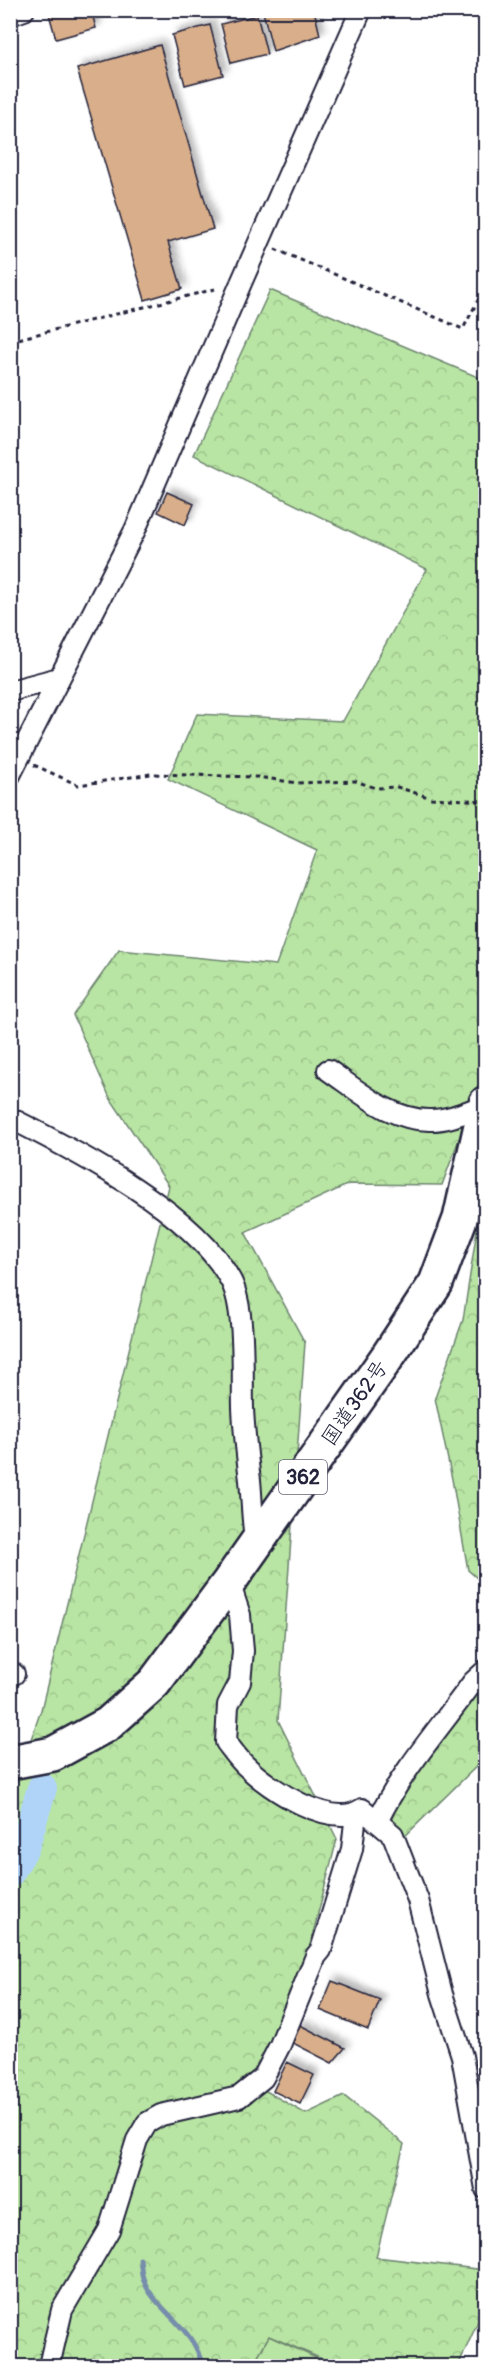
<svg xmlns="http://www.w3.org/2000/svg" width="496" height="2377" font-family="Pangolin,'Klee One',sans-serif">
	<defs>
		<pattern id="grass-tufts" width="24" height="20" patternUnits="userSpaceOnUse" patternTransform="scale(1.5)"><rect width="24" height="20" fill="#b8e5a3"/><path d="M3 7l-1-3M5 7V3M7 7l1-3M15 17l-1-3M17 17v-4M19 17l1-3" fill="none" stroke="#9ec48d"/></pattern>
		<pattern id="forest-crowns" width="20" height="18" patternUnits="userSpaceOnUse" patternTransform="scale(1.5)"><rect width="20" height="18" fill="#b8e5a3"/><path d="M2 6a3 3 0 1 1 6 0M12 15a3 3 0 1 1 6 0" fill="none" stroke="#9ec48d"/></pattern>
		<filter id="shadow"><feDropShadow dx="5" dy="-5" stdDeviation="3" flood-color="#0004"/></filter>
	</defs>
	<rect width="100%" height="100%" fill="#fff"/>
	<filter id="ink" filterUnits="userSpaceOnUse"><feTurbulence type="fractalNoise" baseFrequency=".0167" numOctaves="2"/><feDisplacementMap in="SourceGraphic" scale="12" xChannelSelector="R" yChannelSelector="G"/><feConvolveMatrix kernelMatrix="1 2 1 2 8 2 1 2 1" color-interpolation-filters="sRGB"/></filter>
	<g filter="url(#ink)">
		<path fill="url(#grass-tufts)" stroke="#6d846f" stroke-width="1.5" d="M 269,2336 L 333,2366 L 252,2366 Z"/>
		<path fill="url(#forest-crowns)" stroke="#6d846f" stroke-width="1.5" d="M 270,290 L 485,380 L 486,1066 L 442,1185 L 349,1184 L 245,1232 L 305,1343 L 278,1720 L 337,1839 L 300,1984 L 252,2083 L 306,2114 L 344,2096 L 404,2144 L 376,2257 L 485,2270 L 485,2306 L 458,2366 L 338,2366 L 269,2336 L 252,2366 L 11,2366 L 11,1798 L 41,1710 L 169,1186 L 110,1098 L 73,1015 L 119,950 L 276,965 L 317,850 L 168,779 L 197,714 L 343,721 L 427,569 L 194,455 Z
			M 485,1178 L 485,1585 L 468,1570 L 452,1479 L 435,1398 L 463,1320 Z
			M 485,1679 L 485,1758 L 401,1840 L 389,1821 L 406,1771 Z"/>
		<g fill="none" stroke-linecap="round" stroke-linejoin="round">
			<path stroke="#778dac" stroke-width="5" d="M 140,2259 C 141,2265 141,2272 143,2278 C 152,2309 196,2327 202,2366"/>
			<path stroke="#afd4f8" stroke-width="30" d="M 10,1872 L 24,1848 L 42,1788"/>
		</g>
		<path fill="#d9ae8a" stroke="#22223b" stroke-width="1.5" filter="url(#shadow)" d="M 62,10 L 91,10 L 96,28 L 56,39 L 49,14 Z
			M 269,10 L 314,10 L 320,35 L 273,51 L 263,12 Z
			M 257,15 L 267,54 L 231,63 L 221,24 Z
			M 210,25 L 223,75 L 185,85 L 172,35 Z
			M 160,45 L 213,229 L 168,242 L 182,289 L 145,300 L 77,69 Z
			M 167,492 L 194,504 L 185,525 L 158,512 Z
			M 332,1981 L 380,2000 L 368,2030 L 320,2010 Z
			M 300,2025 L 345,2048 L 332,2063 L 291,2042 Z
			M 287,2062 L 314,2075 L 300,2104 L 273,2091 Z"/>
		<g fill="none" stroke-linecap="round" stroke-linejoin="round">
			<defs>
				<path id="street" d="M 10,15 L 24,10
					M 10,691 L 59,678
					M 10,775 L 135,530 L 241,283 L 361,10
					M 328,1070 C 360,1092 392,1121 431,1120 C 450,1120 468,1111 485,1105
					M 10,1118 C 78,1152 196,1213 231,1281 C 246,1310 242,1374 243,1408 C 244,1432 247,1456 250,1480 C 252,1501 252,1523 256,1544
					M 229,1582 L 240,1615 L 243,1651 L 240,1682 L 228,1705 L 226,1742 C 233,1751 239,1760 247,1767 C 269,1789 332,1830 362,1809 L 393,1835 L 418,1900 L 442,1994 L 462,2056 L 486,2189
					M 10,1672 L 14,1674
					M 377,1822 C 401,1771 440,1728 473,1682 L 486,1670
					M 49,2366 L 62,2310 L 109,2230 L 137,2140 L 147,2123 L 161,2115 L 239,2097 L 263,2078 L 280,2045 L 316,1956 L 321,1950 L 352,1849 L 356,1813"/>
				<path id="highway" d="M 10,1762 L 53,1754 L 108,1724 L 154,1683 L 229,1582 L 388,1356 L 436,1283 L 460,1219 L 486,1103"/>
			</defs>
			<use href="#street" stroke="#22223b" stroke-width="24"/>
			<use href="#highway" stroke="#22223b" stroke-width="38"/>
			<path stroke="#22223b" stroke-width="3" stroke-dasharray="4.5 4.5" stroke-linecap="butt" d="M 461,10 L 486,23
				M 275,249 L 463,329 L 486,285
				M 10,341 L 219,288
				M 34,765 L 78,785 L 151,774 L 258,777 L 297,783 L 355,781 L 376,788 L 397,787 L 431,798 L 486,801"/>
			<use href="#street" stroke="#fff" stroke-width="20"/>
			<use href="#highway" stroke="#fff" stroke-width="33"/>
		</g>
	</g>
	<g text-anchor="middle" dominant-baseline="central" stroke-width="4.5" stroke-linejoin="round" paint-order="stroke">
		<rect fill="#fff" stroke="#646476" stroke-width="1.5" x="279" y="1460" width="48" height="34" rx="4.5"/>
		<g font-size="20" font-weight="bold" fill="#22223b">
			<text x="303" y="1477">362</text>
		</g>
		<g font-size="21" fill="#22223b" stroke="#fff">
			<text transform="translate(355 1403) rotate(-55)">国道362号</text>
		</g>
	</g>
	<rect width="496" height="2377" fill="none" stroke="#fff" stroke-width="36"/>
	<rect x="18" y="18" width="460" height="2341" fill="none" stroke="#22223b" stroke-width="2" filter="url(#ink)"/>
</svg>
